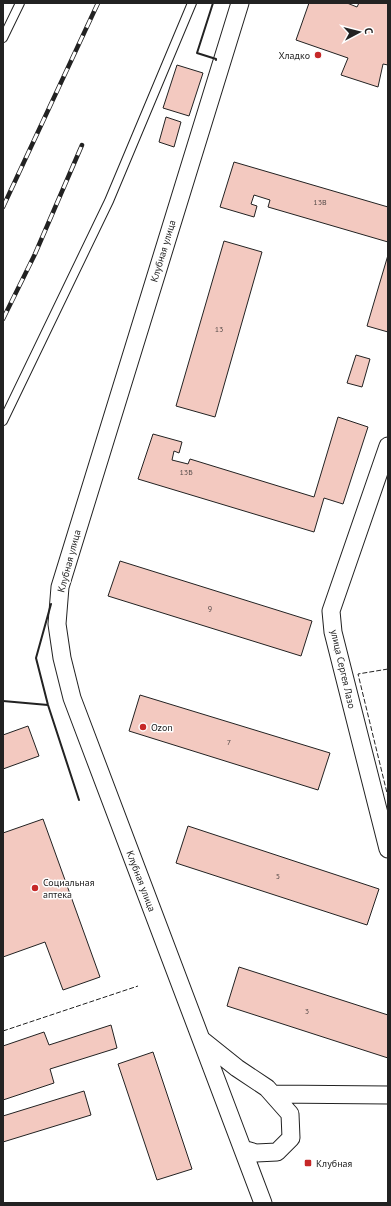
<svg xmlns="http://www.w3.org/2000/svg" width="391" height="1206" font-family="'PT Sans',sans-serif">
	<rect width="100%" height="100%" fill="#fff"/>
	<path fill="#f3c9c0" stroke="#222" d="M 309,3 L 347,3 L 357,7 L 359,3 L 388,3 L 388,65 L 383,64 L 378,87 L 341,75 L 348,58 L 296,40 Z
		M 177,65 L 203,73 L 189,116 L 163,108 Z
		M 166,117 L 181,122 L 174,147 L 159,142 Z
		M 234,162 L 388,207 L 388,242 L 268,207 L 270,200 L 254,195 L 251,204 L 257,206 L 254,217 L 220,207 Z
		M 224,241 L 262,252 L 215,417 L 176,406 Z
		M 388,255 L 388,332 L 367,326 Z
		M 356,355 L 370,359 L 362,387 L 347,383 Z
		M 338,417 L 368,427 L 343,504 L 324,498 L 314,532 L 138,479 L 153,434 L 182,442 L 179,453 L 174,451 L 172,460 L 188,464 L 190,459 L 314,497 Z
		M 120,561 L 312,621 L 301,656 L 108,596 Z
		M 140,695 L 330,753 L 318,790 L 129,731 Z
		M 28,726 L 39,756 L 3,769 L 3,735 Z
		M 43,819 L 100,977 L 63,990 L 45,942 L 3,957 L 3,833 Z
		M 188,826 L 379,889 L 367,925 L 176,863 Z
		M 239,967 L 388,1015 L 388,1058 L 227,1006 Z
		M 111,1025 L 117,1048 L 50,1069 L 54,1083 L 3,1100 L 3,1046 L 44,1032 L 49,1045 Z
		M 153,1052 L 192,1169 L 157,1180 L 118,1064 Z
		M 84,1091 L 91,1115 L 3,1142 L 3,1116 Z"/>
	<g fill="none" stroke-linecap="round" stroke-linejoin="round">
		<defs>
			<path id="lane" d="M 3,38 L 20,3
				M 3,421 L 109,201 L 192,3"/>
			<path id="street" d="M 240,3 L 60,587 L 57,624 L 62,658 L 72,698 L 263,1203
				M 388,446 L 331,611 L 333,632 L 388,849
				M 202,1040 L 237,1068 L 267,1088 L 290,1114 L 291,1138 L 277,1152 L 256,1153 L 243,1149
				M 273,1094 L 388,1095"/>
		</defs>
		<use href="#lane" stroke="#222" stroke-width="10"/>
		<use href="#street" stroke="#222" stroke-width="19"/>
		<use href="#lane" stroke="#fff" stroke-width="8"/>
		<use href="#street" stroke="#fff" stroke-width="17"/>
		<defs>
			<path id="rail" d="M 3,207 L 98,3
				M 3,319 L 35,254 L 82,145"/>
		</defs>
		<use href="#rail" stroke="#222" stroke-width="4.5"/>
		<use href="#rail" stroke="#fff" stroke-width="3" stroke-dasharray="9" stroke-linecap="butt"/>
		<path stroke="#222" stroke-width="1" stroke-dasharray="5 2" stroke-linecap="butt" d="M 388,669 L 358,674 L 388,797
			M 3,1031 L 138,986"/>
		<path stroke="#222" stroke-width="2" d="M 213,3 L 197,53 L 216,59 L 216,60
			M 51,604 L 36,658 L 48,705 L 79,800
			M 3,701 L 48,705"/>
	</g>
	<g fill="#c62828" stroke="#fff" stroke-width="1.5">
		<circle cx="318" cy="55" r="4"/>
		<circle cx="143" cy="727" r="4"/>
		<circle cx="35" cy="888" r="4"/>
		<rect x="304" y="1159" width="8" height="8" rx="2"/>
	</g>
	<g text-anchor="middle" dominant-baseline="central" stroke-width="3" stroke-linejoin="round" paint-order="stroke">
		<g font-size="8" fill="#564c4a">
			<text x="320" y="202">13В</text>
			<text x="219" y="329">13</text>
			<text x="186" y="472">13Б</text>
			<text x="210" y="608">9</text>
			<text x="229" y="742">7</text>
			<text x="278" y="876">5</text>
			<text x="307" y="1011">3</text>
		</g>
		<g font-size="10" fill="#222" stroke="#fff" text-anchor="start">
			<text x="310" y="55" text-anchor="end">Хладко</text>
			<text x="151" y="727">Ozon</text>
			<text x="43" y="882">Социальная<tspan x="43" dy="12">аптека</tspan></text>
			<text x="316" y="1163">Клубная</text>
		</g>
		<g font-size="10" fill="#222" stroke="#fff">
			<text transform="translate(163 251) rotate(-73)">Клубная улица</text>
			<text transform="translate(69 561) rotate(-75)">Клубная улица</text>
			<text transform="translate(343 669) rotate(77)">улица Сергея Лазо</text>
			<text transform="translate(141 881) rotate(69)">Клубная улица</text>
		</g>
	</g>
	<rect width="391" height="1206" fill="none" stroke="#222222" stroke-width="8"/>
	<g transform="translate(359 32) rotate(83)" stroke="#ffffff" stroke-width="3" paint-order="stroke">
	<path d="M0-3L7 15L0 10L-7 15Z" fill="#222222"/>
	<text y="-6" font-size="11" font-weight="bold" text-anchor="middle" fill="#222222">С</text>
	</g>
</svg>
